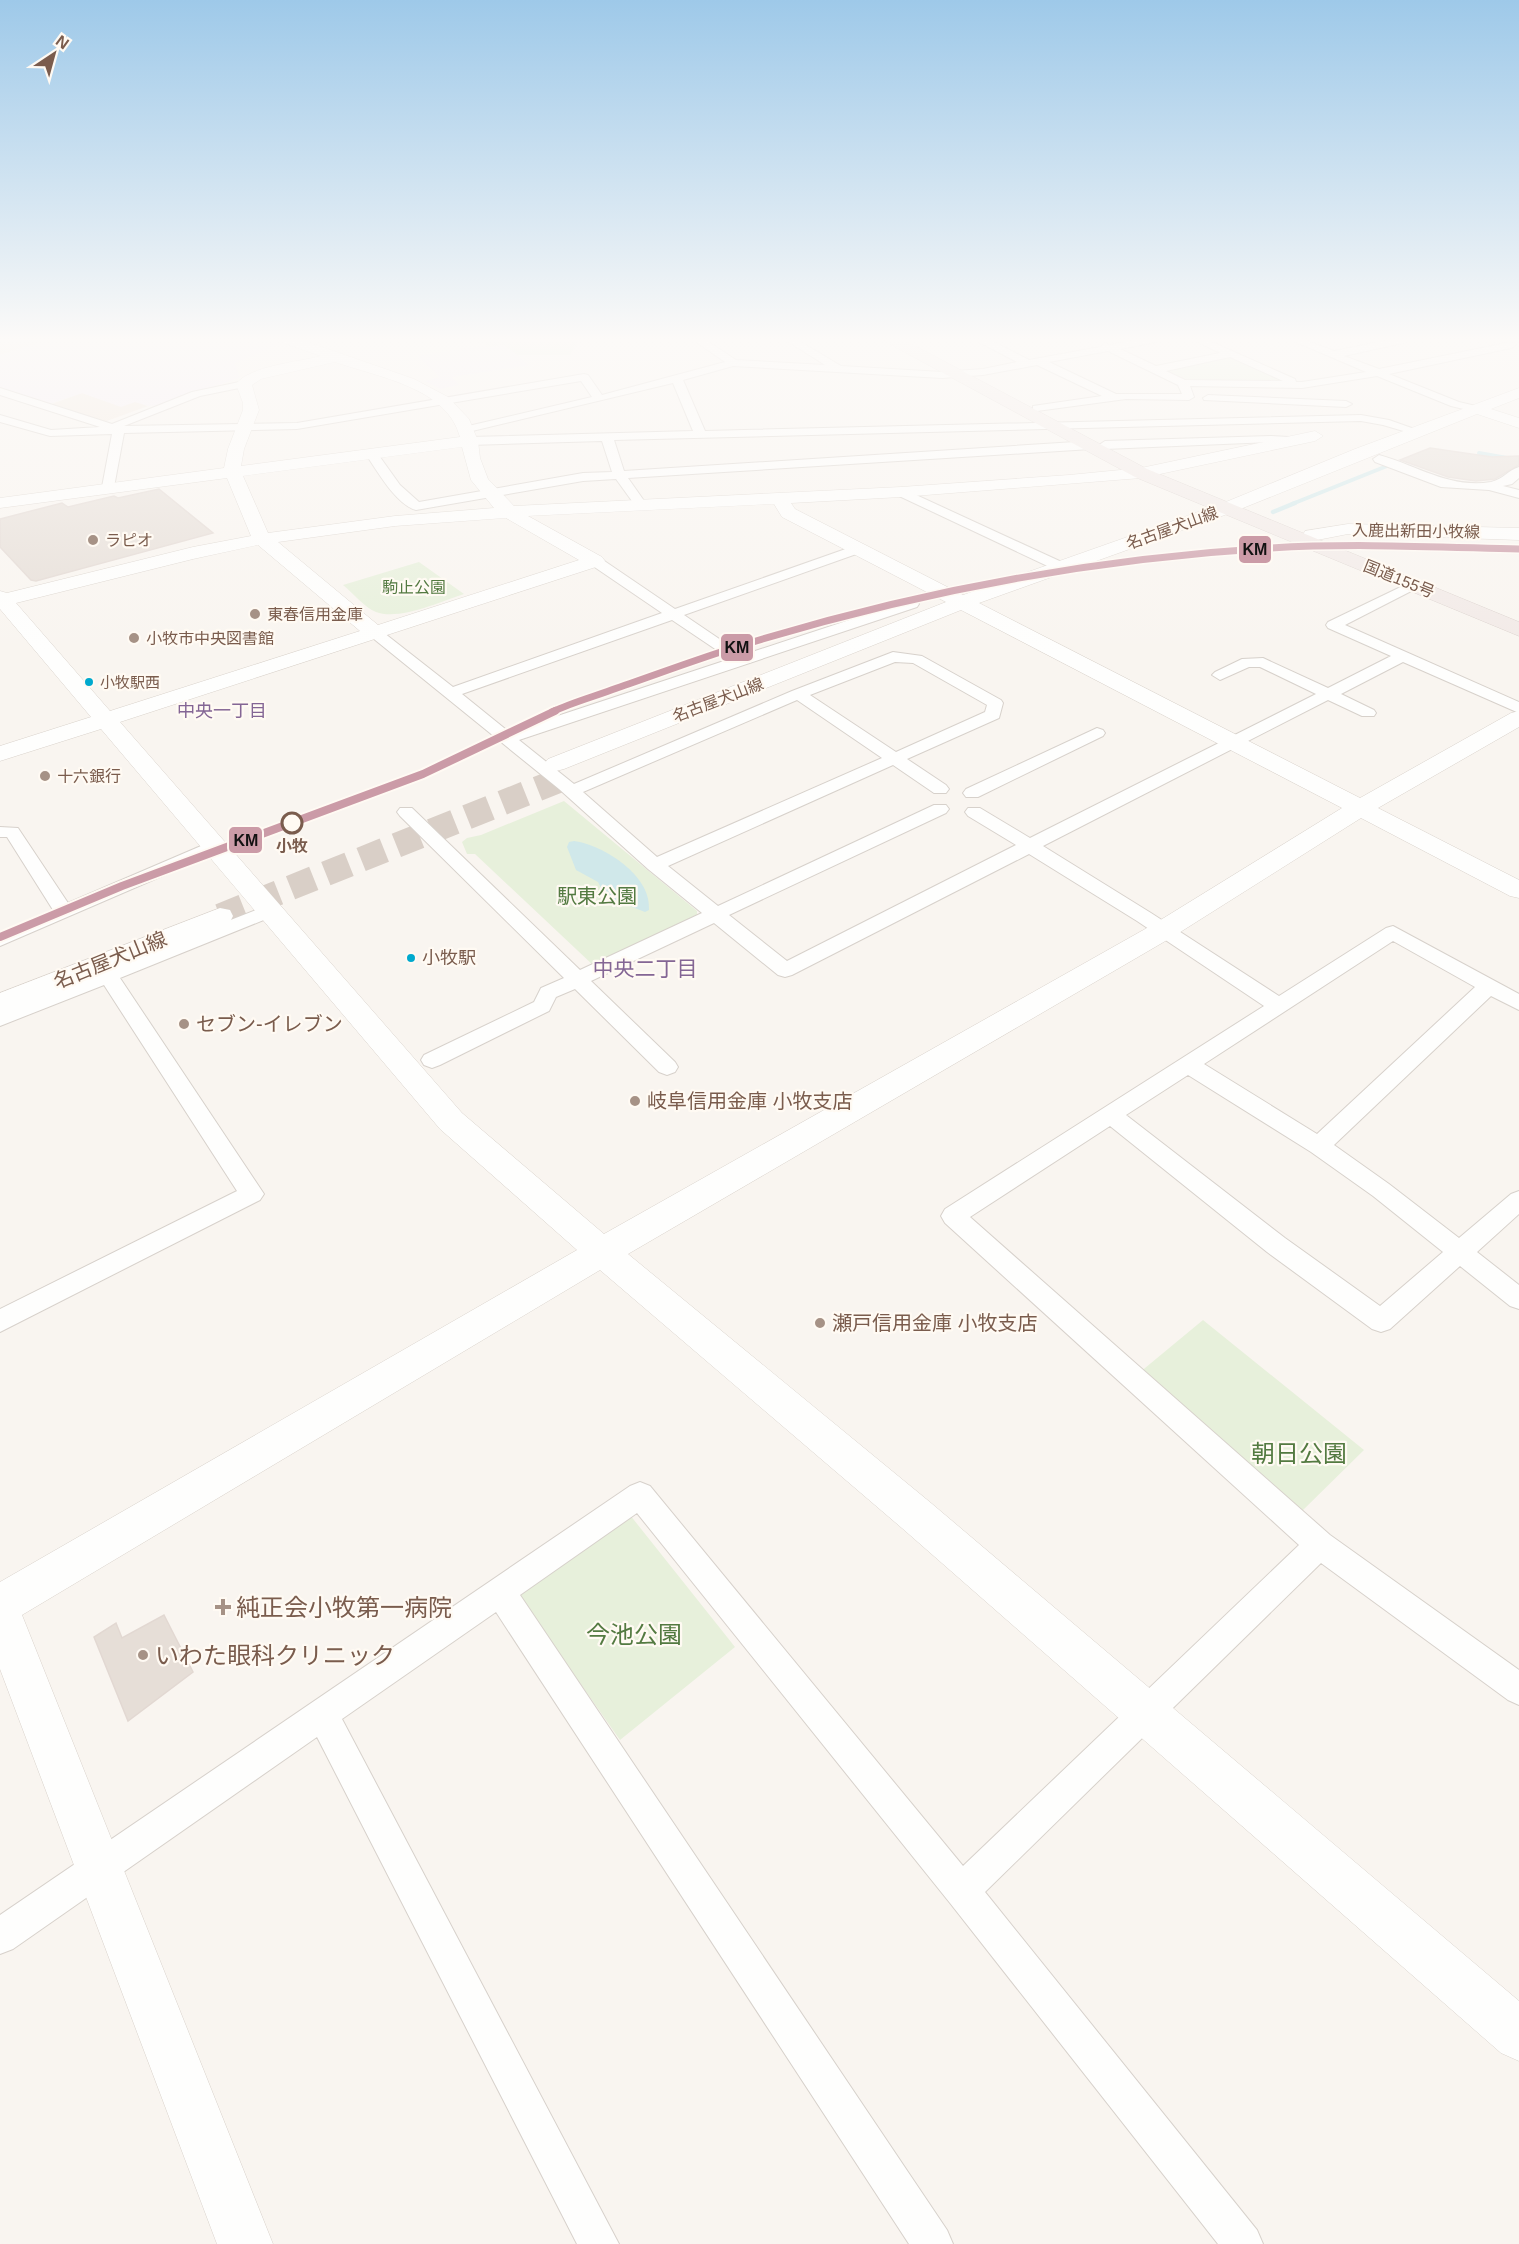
<svg xmlns="http://www.w3.org/2000/svg" width="1519" height="2244" font-family="Helvetica,'Noto Sans JP',sans-serif">
	<rect width="100%" height="100%" fill="#f9f5f0"/>
	<path fill="#f2e8de" d="M 82,393 L 121,406 L 135,401 L 148,406 L 104,422 L 49,405 Z"/>
	<path fill="#f6e8e1" d="M 0,339 L 50,339 L 0,355 Z"/>
	<path fill="#f6eef6" d="M 51,339 L 261,339 L 280,344 L 235,363 L 240,378 L 175,399 L 163,405 L 148,406 L 135,402 L 121,407 L 82,393 L 49,404 L 0,389 L 0,355 Z
		M 486,345 L 489,348 L 504,345 L 529,365 L 452,377 L 459,385 L 440,389 L 425,381 L 440,377 L 417,356 Z"/>
	<path fill="#e7f0db" d="M 478,339 L 580,339 L 570,355 L 517,355 L 504,345 L 489,347 Z
		M 1226,356 L 1231,357 L 1288,382 L 1186,381 L 1163,369 Z
		M 419,562 L 464,594 C 442,601 399,621 376,612 C 365,608 353,593 343,585 Z
		M 564,801 L 697,911 L 697,917 L 594,966 L 475,854 L 467,854 L 462,842 L 467,838 L 481,835 Z
		M 1203,1320 L 1364,1450 L 1301,1512 L 1139,1373 Z
		M 630,1515 L 735,1647 L 620,1740 L 518,1595 Z"/>
	<path fill="#d0e8ea" d="M 574,841 C 604,845 652,876 649,910 L 645,912 L 606,897 L 598,882 L 576,870 L 567,847 L 569,842 Z"/>
	<g fill="none" stroke-linecap="round" stroke-linejoin="round">
		<path stroke="#d0e8ea" stroke-width="4" d="M 1479,453 L 1507,458
			M 1292,504 L 1387,466"/>
		<path stroke="#d0e8ea" stroke-width="4.5" d="M 1273,512 L 1295,503"/>
	</g>
	<path fill="#e6ded7" stroke="#e2d8d2" stroke-width="1.5" d="M 1430,448 L 1492,457 L 1519,456 L 1519,465 L 1495,479 L 1476,481 L 1448,477 L 1400,460 Z
		M 159,489 L 213,533 L 36,581 L 31,580 L 0,547 L 0,519 L 62,503 L 68,507 L 114,496 L 118,498 Z
		M 164,1615 L 193,1672 L 128,1721 L 94,1637 L 116,1623 L 122,1638 Z"/>
	<g fill="none" stroke-linecap="round" stroke-linejoin="round">
		<path stroke="#d9cfc7" stroke-width="25" stroke-dasharray="25 13" stroke-linecap="butt" d="M 220,916 L 572,775"/>
		<defs>
			<path id="street" d="M 692,339 L 704,339 L 736,360 L 825,365 L 784,339 L 796,339 L 841,366 L 942,372 L 983,369 L 1017,362 L 979,342 L 979,339 L 999,339 L 994,342 L 1029,360 L 1100,347 L 1105,343 L 1110,345 L 1141,339 L 1161,339 L 1156,342 L 1120,349 L 1156,366 L 1220,353 L 1192,339 L 1205,339 L 1295,379 L 1296,382 L 1302,382 L 1366,372 L 1289,339 L 1302,339 L 1334,351 L 1394,339 L 1412,339 L 1407,342 L 1344,356 L 1379,369 L 1511,342 L 1516,345 L 1511,348 L 1389,374 L 1459,402 L 1480,407 L 1482,409 L 1476,412 L 1451,406 L 1377,376 L 1302,388 L 1190,386 L 1194,397 L 1189,400 L 1126,399 L 1037,411 L 1033,410 L 1033,406 L 1102,396 L 1037,365 L 983,375 L 942,378 L 733,366 L 683,380 L 705,431 L 1361,415 L 1389,420 L 1423,432 L 1417,435 L 1383,425 L 1361,421 L 614,440 L 624,471 L 1091,441 L 1097,445 L 1091,449 L 628,478 L 647,505 L 641,509 L 637,508 L 616,479 L 583,481 L 416,510 C 396,505 376,469 365,453 L 367,450 L 375,450 L 400,485 L 419,502 L 583,473 L 612,472 L 602,441 L 470,445 L 464,441 L 470,437 L 693,431 L 673,383 L 468,432 L 464,431 L 464,427 L 592,397 L 581,381 L 297,429 L 124,433 L 114,487 L 108,491 L 102,487 L 112,434 L 50,436 L 0,422 L 0,415 L 51,430 L 100,427 L 0,395 L 0,388 L 112,424 L 192,392 L 244,381 L 249,384 L 244,387 L 200,396 L 124,426 L 297,423 L 584,374 L 588,375 L 602,395 L 725,362 ZM 1108,351 L 1178,385 L 1182,394 L 1116,394 L 1049,362 ZM 1230,357 L 1283,381 L 1185,380 L 1166,371 Z
				M 1208,395 L 1346,401 L 1352,404 L 1346,407 L 1204,400 L 1203,398 Z
				M 1271,436 L 1289,437 L 1295,441 L 1289,445 L 1271,442 L 1105,449 L 1099,445 L 1105,441 Z
				M 1379,455 C 1416,465 1450,489 1491,482 C 1504,479 1508,470 1519,467 L 1519,478 L 1512,484 L 1503,486 L 1519,490 L 1519,498 L 1489,490 L 1441,487 L 1375,462 L 1373,459 Z
				M 901,488 L 1066,564 L 1068,567 L 1061,571 L 1056,570 L 897,495 L 895,492 L 897,489 Z
				M 857,545 L 864,549 L 862,552 L 684,615 L 743,655 L 907,601 L 917,601 L 919,604 L 917,607 L 519,740 L 574,784 L 792,691 L 893,652 L 922,656 L 1001,700 L 1003,703 L 999,718 L 907,759 L 946,785 L 949,789 L 946,793 L 934,793 L 893,765 L 668,866 L 718,906 L 934,805 L 946,805 L 949,809 L 946,813 L 729,915 L 787,961 L 1016,845 L 968,816 L 965,812 L 968,808 L 980,808 L 1030,838 L 1316,694 L 1260,667 L 1249,667 L 1220,680 L 1212,675 L 1215,672 L 1242,659 L 1263,658 L 1328,688 L 1391,656 L 1328,628 L 1326,625 L 1328,622 L 1409,583 L 1414,582 L 1421,586 L 1345,625 L 1519,702 L 1519,713 L 1403,662 L 1341,694 L 1374,710 L 1376,713 L 1374,716 L 1362,716 L 1328,700 L 1043,846 L 1151,913 L 1279,996 L 1386,928 L 1393,926 L 1519,994 L 1519,1010 L 1491,996 L 1334,1145 L 1389,1184 L 1459,1238 L 1511,1194 L 1519,1191 L 1519,1214 L 1477,1252 L 1519,1285 L 1519,1309 L 1510,1306 L 1460,1266 L 1390,1329 L 1381,1332 L 1372,1329 L 1267,1252 L 1110,1126 L 970,1217 L 1330,1535 L 1519,1670 L 1519,1705 L 1508,1700 L 1321,1563 L 985,1892 L 1257,2230 L 1263,2244 L 1218,2244 L 950,1903 L 637,1513 L 520,1595 L 947,2230 L 953,2244 L 909,2244 L 496,1612 L 342,1719 L 619,2244 L 577,2244 L 317,1737 L 13,1949 L 0,1954 L 0,1915 L 630,1486 L 640,1482 L 650,1486 L 963,1866 L 1299,1545 L 945,1223 L 941,1216 L 945,1209 L 1264,1006 L 1137,921 L 1029,854 L 792,975 L 785,977 L 778,975 L 714,923 L 591,981 L 675,1062 L 678,1067 L 675,1072 L 667,1075 L 659,1072 L 575,989 L 556,997 L 549,1011 L 440,1065 L 432,1068 L 424,1065 L 421,1060 L 424,1055 L 534,1002 L 541,988 L 564,978 L 400,816 L 397,812 L 400,808 L 412,808 L 580,970 L 702,913 L 648,869 L 559,789 L 369,635 L 367,632 L 369,629 L 379,629 L 453,687 L 662,613 L 590,564 L 588,561 L 590,558 L 600,558 L 675,609 ZM 672,620 L 730,659 L 509,732 L 462,694 ZM 895,662 L 913,663 L 987,705 L 985,712 L 896,752 L 810,695 ZM 797,700 L 882,758 L 657,857 L 583,792 ZM 1393,941 L 1475,987 L 1317,1134 L 1204,1064 ZM 1188,1075 L 1311,1152 L 1373,1196 L 1443,1252 L 1380,1306 L 1285,1238 L 1126,1115 Z
				M 1097,728 L 1103,730 L 1105,733 L 1103,736 L 978,797 L 966,797 L 963,793 L 966,789 Z
				M 0,827 L 18,828 L 68,903 L 208,843 L 220,843 L 223,847 L 220,851 L 0,946 L 0,933 L 53,910 L 7,837 L 0,837 Z
				M 269,905 L 276,907 L 279,911 L 276,915 L 120,978 L 264,1194 L 260,1200 L 0,1332 L 0,1309 L 237,1191 L 104,985 L 0,1026 L 0,1011 Z"/>
			<path id="secondary" d="M 279,339 L 299,339 L 414,379 L 448,397 L 469,419 L 478,441 L 480,458 L 488,479 L 514,506 L 901,487 L 1069,475 L 1141,468 L 1315,431 L 1323,436 L 1315,441 L 1141,478 L 901,497 L 791,503 L 795,509 L 963,595 L 1221,504 L 1355,449 L 1519,388 L 1519,398 L 1491,409 L 1519,418 L 1519,428 L 1477,414 L 1233,512 L 979,603 L 1360,798 L 1511,713 L 1519,711 L 1519,727 L 1378,808 L 1519,880 L 1519,898 L 1510,896 L 1361,818 L 1174,936 L 628,1254 L 931,1503 L 1519,2001 L 1519,2061 L 1501,2053 L 903,1529 L 600,1270 L 22,1615 L 273,2244 L 217,2244 L 0,1669 L 0,1582 L 577,1250 L 440,1129 L 101,729 L 0,761 L 0,746 L 91,717 L 0,609 L 0,591 L 7,593 L 193,547 L 251,536 L 227,478 L 0,508 L 0,498 L 224,468 L 228,449 L 243,410 L 243,403 L 236,384 C 250,366 298,362 321,356 L 281,342 ZM 335,362 C 377,377 447,387 460,437 L 241,466 L 244,449 L 259,410 L 252,385 L 261,379 ZM 462,447 L 471,480 L 494,508 L 395,516 L 268,533 L 243,476 ZM 774,504 L 782,517 L 946,602 L 548,759 L 544,764 L 548,769 L 556,771 L 564,769 L 961,610 L 1342,808 L 1154,924 L 604,1234 L 462,1113 L 120,722 L 602,565 L 605,561 L 602,557 L 528,516 ZM 506,518 L 579,560 L 378,625 L 278,542 L 395,526 ZM 258,545 L 360,631 L 110,711 L 16,603 L 193,559 Z
				M 1348,524 L 1519,528 L 1519,540 L 1348,534 L 1312,541 L 1305,539 L 1303,535 L 1305,531 Z
				M 220,908 L 230,910 L 233,916 L 230,922 L 0,1014 L 0,993 Z"/>
			<path id="highway" d="M 884,339 L 902,339 L 1147,469 L 1519,622 L 1519,636 L 1135,477 L 886,342 Z"/>
		</defs>
		<use href="#street" stroke="#d7d1cb" stroke-width="2"/>
		<use href="#secondary" stroke="#d9d2cb" stroke-width="1"/>
		<use href="#highway" stroke="#dad1cc" stroke-width="1"/>
		<use href="#street" fill="#fefefd" fill-rule="evenodd"/>
		<use href="#secondary" fill="#fefefd" fill-rule="evenodd"/>
		<use href="#highway" fill="#f2eae7" fill-rule="evenodd"/>
		<defs>
			<path id="rail-1-far1" d="M 552,712 C 573,702 596,696 617,688 C 655,675 692,661 730,649 C 905,594 1088,559 1271,548 C 1353,543 1436,547 1519,549"/>
			<path id="rail-1" d="M 0,937 L 122,886 L 423,774 L 555,711"/>
		</defs>
		<use href="#rail-1-far1" stroke="#fffaf3" stroke-width="10"/>
		<use href="#rail-1" stroke="#fffaf3" stroke-width="12"/>
		<use href="#rail-1-far1" stroke="#cb9ba7" stroke-width="7"/>
		<use href="#rail-1" stroke="#cb9ba7" stroke-width="8"/>
	</g>
	<linearGradient id="sky" x2="0" y2="1"><stop stop-color="#9ec9e9"/><stop offset="0.52" stop-color="#fcfaf8"/><stop offset="1" stop-color="#fcfaf8" stop-opacity="0"/></linearGradient>
	<rect width="1519" height="653" fill="url(#sky)"/>
	<g fill="#a69286" stroke="#fffaf3" stroke-width="2">
		<circle cx="93" cy="540" r="6"/>
		<circle cx="255" cy="614" r="6"/>
		<circle cx="134" cy="638" r="6"/>
		<circle cx="45" cy="776" r="6"/>
		<circle cx="184" cy="1024" r="6"/>
		<circle cx="635" cy="1101" r="6"/>
		<circle cx="820" cy="1323" r="6"/>
		<path d="M220 1598h6v6h6v6h-6v6h-6v-6h-6v-6h6z"/>
		<circle cx="143" cy="1655" r="6"/>
	</g>
	<g fill="#00a9ce" stroke="#fffaf3" stroke-width="2">
		<circle cx="89" cy="682" r="5"/>
		<circle cx="411" cy="958" r="5"/>
	</g>
	<circle fill="#fffaf3" stroke="#7a5c4d" stroke-width="3" cx="292" cy="823" r="10"/>
	<g text-anchor="middle" dominant-baseline="central" stroke-width="4.5" stroke-linejoin="round" paint-order="stroke">
		<g font-size="15" fill="#7a5c4d" stroke="#fffaf3" text-anchor="start">
			<text x="100" y="682">小牧駅西</text>
		</g>
		<g font-size="16" fill="#7a5c4d" stroke="#fffaf3">
			<text transform="translate(1172 528) rotate(-20)">名古屋犬山線</text>
			<text transform="translate(1416 531) rotate(1)">入鹿出新田小牧線</text>
			<text transform="translate(1399 579) rotate(22)">国道155号</text>
			<text transform="translate(718 700) rotate(-21)">名古屋犬山線</text>
		</g>
		<g font-size="16" fill="#7a5c4d" stroke="#fffaf3" text-anchor="start">
			<text x="105" y="540">ラピオ</text>
			<text x="267" y="614">東春信用金庫</text>
			<text x="146" y="638">小牧市中央図書館</text>
			<text x="57" y="776">十六銀行</text>
		</g>
		<g font-size="16" fill="#537a41" stroke="#fffaf3">
			<text x="414" y="587">駒止公園</text>
		</g>
		<g font-size="16" font-weight="bold" fill="#7a5c4d" stroke="#fffaf3">
			<text x="292" y="846">小牧</text>
		</g>
		<g font-size="18" fill="#846695" stroke="#fffaf3">
			<text x="222" y="711">中央一丁目</text>
		</g>
		<g font-size="18" fill="#7a5c4d" stroke="#fffaf3" text-anchor="start">
			<text x="422" y="958">小牧駅</text>
		</g>
		<g font-size="20" fill="#537a41" stroke="#fffaf3">
			<text x="597" y="896">駅東公園</text>
		</g>
		<g font-size="20" fill="#7a5c4d" stroke="#fffaf3">
			<text transform="translate(110 960) rotate(-22)">名古屋犬山線</text>
		</g>
		<g font-size="20" fill="#7a5c4d" stroke="#fffaf3" text-anchor="start">
			<text x="196" y="1024">セブン-イレブン</text>
			<text x="647" y="1101">岐阜信用金庫 小牧支店</text>
			<text x="832" y="1323">瀬戸信用金庫 小牧支店</text>
		</g>
		<g font-size="21" fill="#846695" stroke="#fffaf3">
			<text x="645" y="968">中央二丁目</text>
		</g>
		<g font-size="24" fill="#537a41" stroke="#fffaf3">
			<text x="1299" y="1453">朝日公園</text>
			<text x="634" y="1634">今池公園</text>
		</g>
		<g font-size="24" fill="#7a5c4d" stroke="#fffaf3" text-anchor="start">
			<text x="236" y="1607">純正会小牧第一病院</text>
			<text x="155" y="1655">いわた眼科クリニック</text>
		</g>
	</g>
	<g stroke="#fffaf3" stroke-width="2">
		<rect x="1238" y="535" width="34" height="29" rx="6" fill="#cb9ba7"/>
		<rect x="720" y="633" width="34" height="29" rx="6" fill="#cb9ba7"/>
		<rect x="228" y="826" width="35" height="28" rx="6" fill="#cb9ba7"/>
	</g>
	<g font-size="16" text-anchor="middle" font-weight="bold" fill="#111">
		<text x="1255" y="555">KM</text>
		<text x="737" y="653">KM</text>
		<text x="246" y="846">KM</text>
	</g>
	<g transform="translate(54 54) rotate(36)" stroke="#fffaf3" stroke-width="4.5" paint-order="stroke">
	<path d="M0-4.5L10 22L0 15L-10 22Z" fill="#7a5c4d"/>
	<text y="-9" font-size="16" font-weight="bold" text-anchor="middle" fill="#7a5c4d">N</text>
	</g>
</svg>
